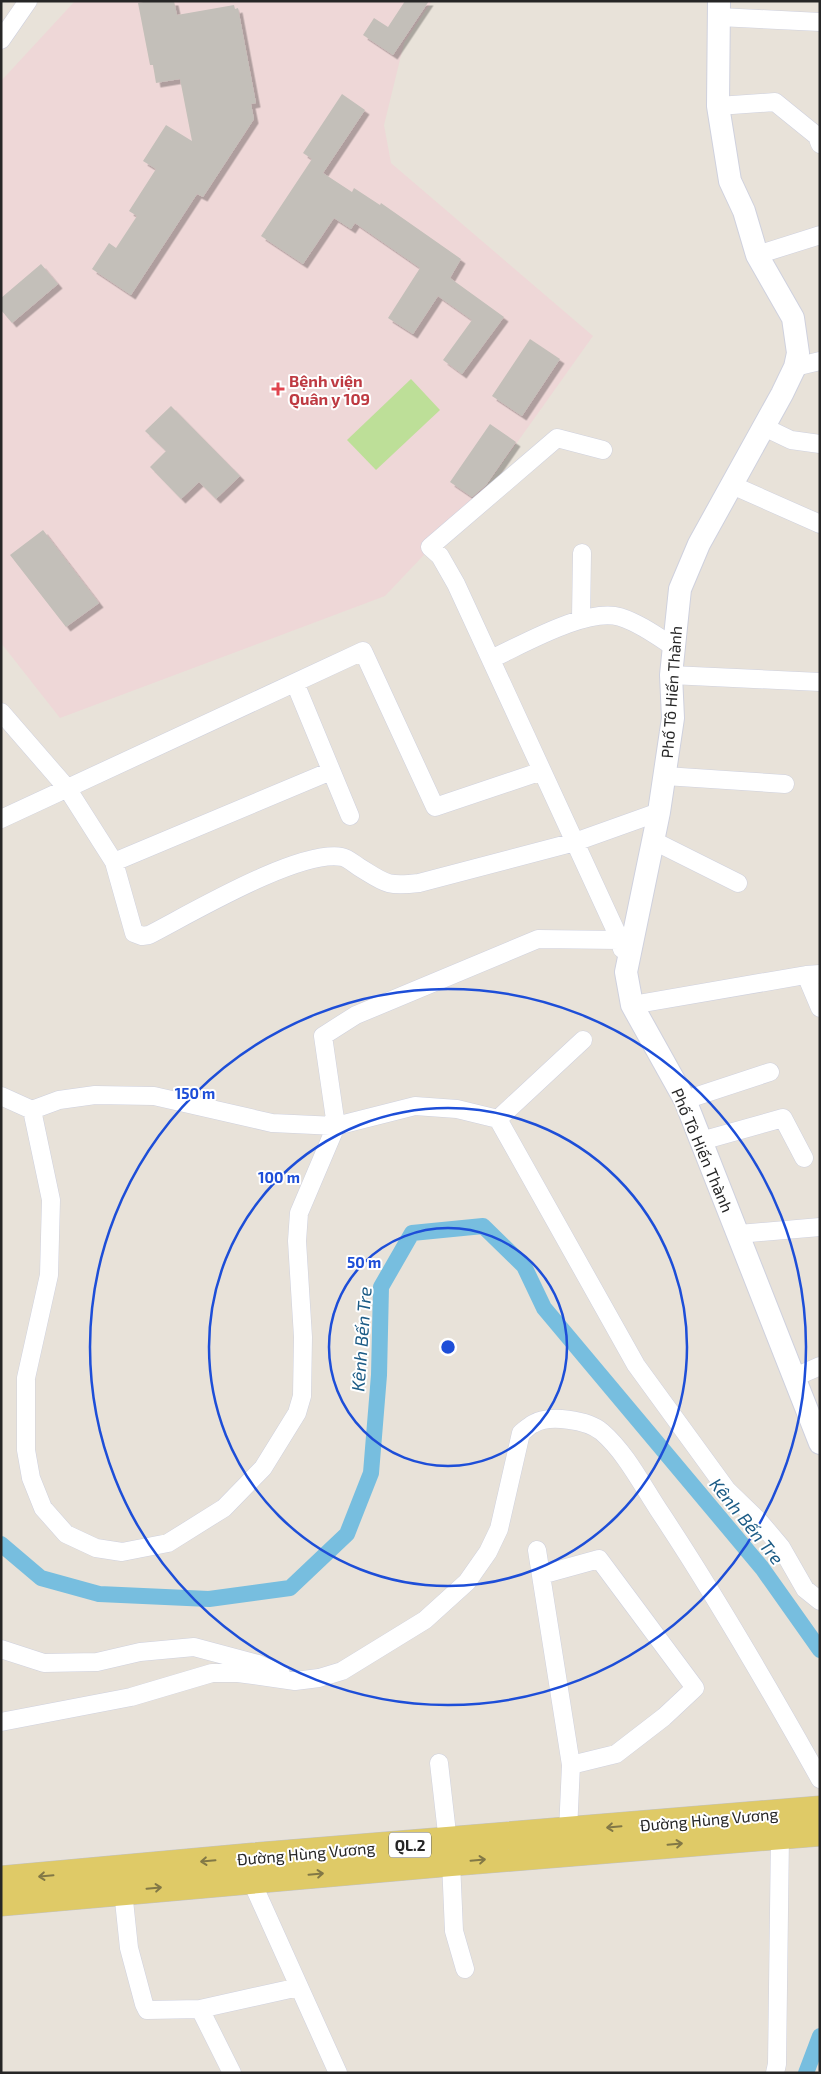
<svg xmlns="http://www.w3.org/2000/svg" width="821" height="2074" font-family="'Exo 2',sans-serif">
	<defs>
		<filter id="shadow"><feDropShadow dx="4.5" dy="4.5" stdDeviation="0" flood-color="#0004"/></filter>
	</defs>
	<rect width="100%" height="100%" fill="#e8e2d9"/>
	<path fill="#eed7d7" d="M 75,1 L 432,1 L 404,43 L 384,125 L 391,163 L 593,336 L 476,500 L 385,596 L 60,718 L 1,643 L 1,81 Z"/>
	<path fill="#bddf98" d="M 411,379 L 440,410 L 376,470 L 347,440 Z"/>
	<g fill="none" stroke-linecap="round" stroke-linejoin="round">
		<path stroke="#77bedf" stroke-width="16" d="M 1,1544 L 41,1578 L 99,1594 L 209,1599 L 290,1588 L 347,1534 L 371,1473 L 379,1375 L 381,1287 L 412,1233 L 483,1226 L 524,1266 L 544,1308 L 762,1568 L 820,1650
			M 806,2073 L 820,2036"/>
	</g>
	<path fill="#c3bfb9" filter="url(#shadow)" d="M 149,1 L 174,1 L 177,15 L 234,5 L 235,9 L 238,8 L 256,103 L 251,104 L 254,119 L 203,197 L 197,194 L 131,295 L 92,269 L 109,243 L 116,248 L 137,216 L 129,211 L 156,169 L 143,161 L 166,125 L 192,141 L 180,79 L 156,83 L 153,65 L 150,65 L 138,3 Z
		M 405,1 L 429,1 L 393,55 L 363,35 L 374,18 L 388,27 Z
		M 342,94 L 365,110 L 323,173 L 352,192 L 354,188 L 380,205 L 381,203 L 461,259 L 450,278 L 504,317 L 462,374 L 443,360 L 472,320 L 438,296 L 413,334 L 388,318 L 420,268 L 355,223 L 351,229 L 334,218 L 303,264 L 261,236 L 312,159 L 303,153 Z
		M 41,264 L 58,284 L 12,323 L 1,310 L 1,298 Z
		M 530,339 L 560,359 L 522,416 L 492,396 Z
		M 171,406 L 240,476 L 216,499 L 199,482 L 181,499 L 150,467 L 166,451 L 145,431 Z
		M 490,424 L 516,442 L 486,485 L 472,497 L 450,482 Z
		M 43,530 L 99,603 L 66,627 L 10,555 Z"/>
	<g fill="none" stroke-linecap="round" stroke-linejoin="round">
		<defs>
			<path id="minor" d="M 719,17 L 820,22
				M 1,40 L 28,1
				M 718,106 L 775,102 L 817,136 L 820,144
				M 757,255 L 820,235
				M 795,367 L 820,361
				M 764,427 L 791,440 L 820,444
				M 603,450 L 557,438 L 430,547 L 440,556 L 456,584 L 620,940 L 622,949
				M 732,485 L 820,524
				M 581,619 L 582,553
				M 491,659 C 522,645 587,607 620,617 C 639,623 657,636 674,647
				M 671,675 L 820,682
				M 295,683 L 350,816
				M 1,712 L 67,788 L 114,862 L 134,933 L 142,936 L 149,935 C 190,914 299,849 342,857 C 348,858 354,864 359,867 C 385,883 386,887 419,883 L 575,842 L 659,812
				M 665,776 L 785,784
				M 1,819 L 363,651 L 435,807 L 542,771
				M 654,841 L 738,883
				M 114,862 L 331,771
				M 806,975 L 820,1008
				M 632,1005 L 806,975 L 820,974
				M 583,1040 L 498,1119 L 636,1365 L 727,1490 L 759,1521 L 781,1547 L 805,1589 L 820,1601
				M 1,1096 L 32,1110 L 59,1100 L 95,1095 L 154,1096 L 272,1123 L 336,1126 L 415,1106 L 457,1109 L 498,1119
				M 685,1100 L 770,1072
				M 32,1110 L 51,1200 L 49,1275 L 26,1378 L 26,1450 L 31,1478 L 43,1508 L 66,1534 L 96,1548 L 122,1552 L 168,1543 L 224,1508 L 263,1468 L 297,1413 L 302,1396 L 303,1337 L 297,1241 L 299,1213 L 336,1126 L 323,1036 L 356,1015 L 538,939 L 620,940
				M 701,1141 L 783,1118 L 804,1158
				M 739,1234 L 820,1227
				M 795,1377 L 820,1366
				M 537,1550 L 571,1765 L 568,1831
				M 541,1575 L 599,1559 L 695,1688 L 664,1717 L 616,1754 L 571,1765
				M 1,1649 L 44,1663 L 97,1662 L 140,1652 L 194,1647 L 258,1664 L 281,1674
				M 1,1722 L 131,1697 L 212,1673 L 238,1673 L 295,1681 L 319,1678 L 342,1671 L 425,1620 L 467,1582 L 488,1552 L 499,1529 L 521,1433 C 525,1430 529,1426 533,1424 C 549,1414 588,1420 602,1432 C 625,1452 641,1483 658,1509 C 716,1596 769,1688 820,1779
				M 439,1763 L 448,1842
				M 451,1862 L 454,1931 L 465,1969
				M 251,1880 L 338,2073
				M 123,1891 L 129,1948 L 144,2004 L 147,2010 L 200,2009
				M 232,2073 L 200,2009 L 299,1987
				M 775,2073 L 777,2064 L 780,1835"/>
			<path id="tertiary" d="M 719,1 L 718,106 L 730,181 L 744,211 L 757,255 L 793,318 L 798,353 L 795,367 L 782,394 L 699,544 L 680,589 L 671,675 L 673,718 L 659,812 L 626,972 L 632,1005 L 685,1100 L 820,1443"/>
			<path id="primary" d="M 1,1880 L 253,1857 L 820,1810
				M 1,1902 L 451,1862 L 820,1832"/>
		</defs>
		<use href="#minor" stroke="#cfd1de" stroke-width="19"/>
		<use href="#tertiary" stroke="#cfd1de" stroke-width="24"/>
		<use href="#primary" stroke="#c2c2c2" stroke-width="29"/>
		<use href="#minor" stroke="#fff" stroke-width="18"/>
		<use href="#tertiary" stroke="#fff" stroke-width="22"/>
		<use href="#primary" stroke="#dfca67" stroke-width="28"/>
	</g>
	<defs><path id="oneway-shaft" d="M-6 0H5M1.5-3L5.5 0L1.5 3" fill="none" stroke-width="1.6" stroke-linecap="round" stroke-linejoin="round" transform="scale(1.25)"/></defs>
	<g stroke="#827846">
		<use href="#oneway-shaft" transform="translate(614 1827) rotate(175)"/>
		<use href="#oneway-shaft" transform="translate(675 1844) rotate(-5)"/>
		<use href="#oneway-shaft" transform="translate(478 1860) rotate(-5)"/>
		<use href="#oneway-shaft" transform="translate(208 1861) rotate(175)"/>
		<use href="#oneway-shaft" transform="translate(316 1874) rotate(-5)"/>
		<use href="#oneway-shaft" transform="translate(46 1876) rotate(175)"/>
		<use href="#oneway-shaft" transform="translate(154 1888) rotate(-5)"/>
	</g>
	<g fill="none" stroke="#1d4ed8" stroke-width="2.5">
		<circle cx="448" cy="1347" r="119"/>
		<circle cx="448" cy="1347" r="239"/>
		<circle cx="448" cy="1347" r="358"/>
	</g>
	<path fill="#e0444e" stroke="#fff" stroke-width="2" d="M275.5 381.5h5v5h5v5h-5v5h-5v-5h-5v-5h5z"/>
	<g text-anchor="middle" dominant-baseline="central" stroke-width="4" stroke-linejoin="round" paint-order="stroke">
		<rect fill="#fff" stroke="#676767" stroke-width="1" x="389" y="1832.5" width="42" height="25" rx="4"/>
		<g font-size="15" font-weight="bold" fill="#262626">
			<text x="410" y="1845">QL.2</text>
		</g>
		<g font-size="16" font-weight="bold" fill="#be3a42" stroke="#fff" text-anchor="start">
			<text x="289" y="380">Bệnh viện<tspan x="289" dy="18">Quân y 109</tspan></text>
		</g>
		<g font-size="16" fill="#262626" stroke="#fff">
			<text transform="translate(671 692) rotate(-86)">Phố Tô Hiến Thành</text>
			<text transform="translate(703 1150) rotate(67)">Phố Tô Hiến Thành</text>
			<text transform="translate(709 1819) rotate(-5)">Đường Hùng Vương</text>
			<text transform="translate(306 1853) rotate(-5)">Đường Hùng Vương</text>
		</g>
		<g font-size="18" font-style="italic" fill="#1b5b85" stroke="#fff">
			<text transform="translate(361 1339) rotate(-86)">Kênh Bến Tre</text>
			<text transform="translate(747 1521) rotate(51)">Kênh Bến Tre</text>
		</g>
	</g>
	<circle cx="448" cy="1347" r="8" fill="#1d4ed8" stroke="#fff" stroke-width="2.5"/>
	<g font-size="15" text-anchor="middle" font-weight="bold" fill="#1d4ed8" stroke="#fff" stroke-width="4" stroke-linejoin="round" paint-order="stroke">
		<text x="195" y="1099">150 m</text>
		<text x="279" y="1183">100 m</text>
		<text x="364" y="1268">50 m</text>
	</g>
	<rect width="821" height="2074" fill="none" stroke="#262626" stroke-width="5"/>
</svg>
